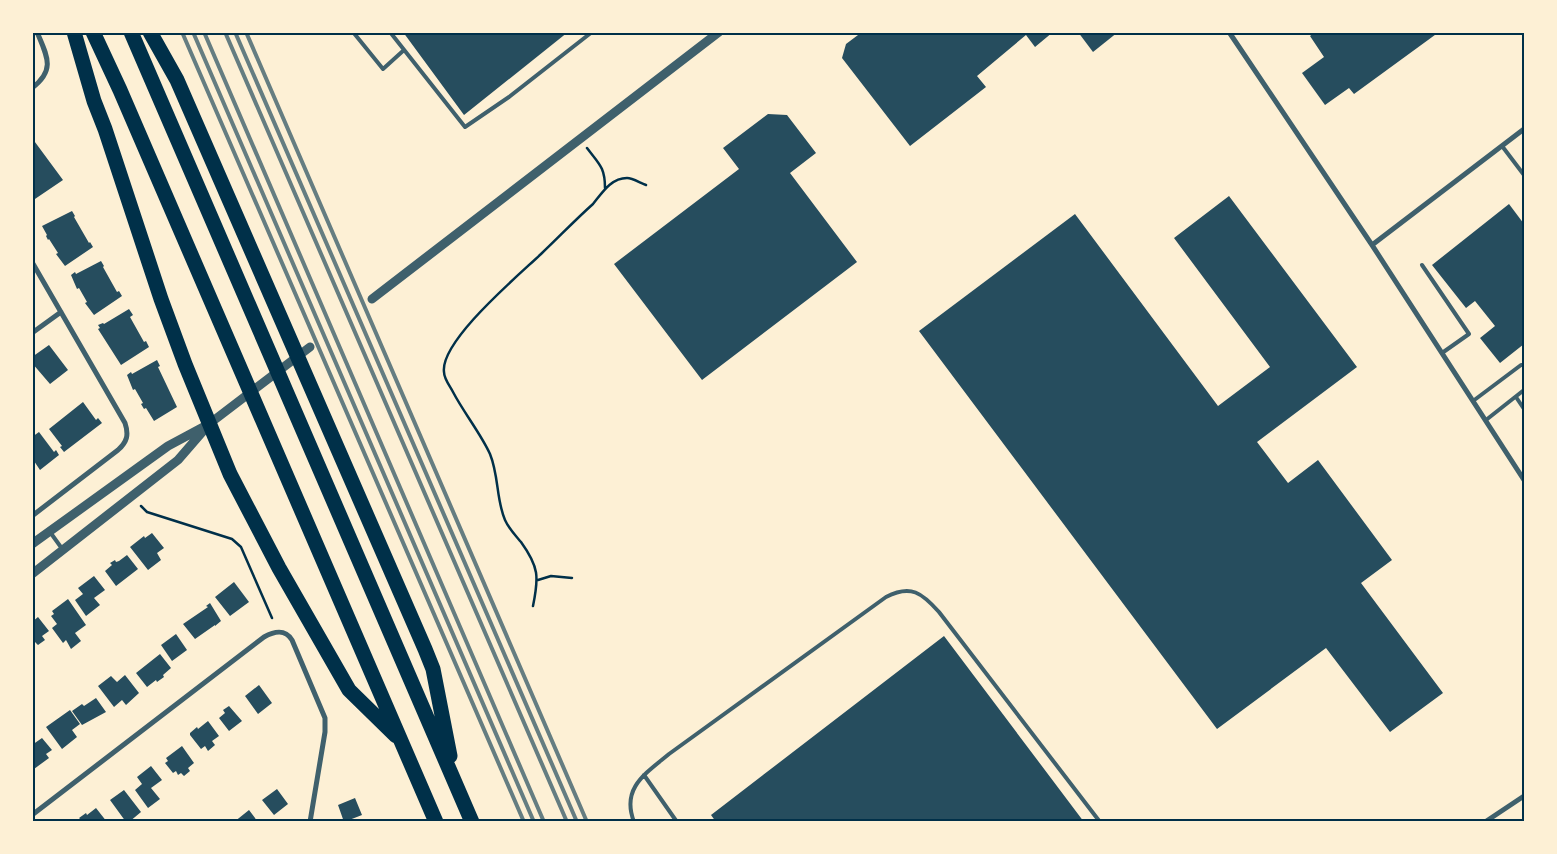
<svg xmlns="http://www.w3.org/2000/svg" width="1557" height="854" font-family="Raleway,sans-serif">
	<rect width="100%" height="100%" fill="#fdf0d5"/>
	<path fill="#264d5e" d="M 403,32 L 568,32 L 464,115 Z
		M 862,32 L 1053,32 L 1035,47 L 1026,35 L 977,76 L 986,87 L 910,146 L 842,58 L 846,44 Z
		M 1078,32 L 1118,32 L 1093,52 Z
		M 1315,32 L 1439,32 L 1354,94 L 1349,88 L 1325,105 L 1302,73 L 1324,57 L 1310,36 Z
		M 768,114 L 787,115 L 816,153 L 790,173 L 857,262 L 702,380 L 614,264 L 739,169 L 723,148 Z
		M 32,138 L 63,180 L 32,201 Z
		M 1229,196 L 1357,367 L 1257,442 L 1288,483 L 1318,460 L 1392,560 L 1361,583 L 1443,693 L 1390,732 L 1326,648 L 1217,729 L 919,331 L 1075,214 L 1218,406 L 1270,367 L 1174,238 Z
		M 1509,204 L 1524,224 L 1524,344 L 1500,363 L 1480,338 L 1495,326 L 1475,301 L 1466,308 L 1432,265 Z
		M 72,211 L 75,216 L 74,217 L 89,243 L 90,242 L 93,247 L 65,266 L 56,254 L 58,253 L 49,239 L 48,240 L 46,236 L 47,235 L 42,226 Z
		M 101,261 L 104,266 L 103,267 L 117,292 L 119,291 L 122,296 L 94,315 L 85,303 L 87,302 L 79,288 L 77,289 L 71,275 L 75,272 L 76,274 Z
		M 129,309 L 133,315 L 130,317 L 144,342 L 146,341 L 149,347 L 121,365 L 98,329 L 100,328 L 98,325 L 103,323 L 104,324 Z
		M 49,345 L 68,370 L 50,384 L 32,363 L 32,357 Z
		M 157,360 L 160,366 L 158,367 L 177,407 L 154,421 L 146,408 L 144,409 L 141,404 L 143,403 L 135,389 L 133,390 L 127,375 L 131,372 L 132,374 Z
		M 83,402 L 96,420 L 98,418 L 102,423 L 64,452 L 60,447 L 62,446 L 49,429 Z
		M 39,432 L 54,452 L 56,450 L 59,455 L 40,470 L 32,458 L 32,437 Z
		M 152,533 L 164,548 L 157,553 L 161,560 L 148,570 L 130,547 L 144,536 L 145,538 Z
		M 127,555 L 138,569 L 116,586 L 105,571 L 112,565 L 110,563 L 115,560 L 116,562 L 119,561 Z
		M 94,576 L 105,590 L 94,598 L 100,605 L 86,616 L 75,600 L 83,594 L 78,588 Z
		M 234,582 L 249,602 L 230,616 L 215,597 Z
		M 68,599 L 86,625 L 75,633 L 81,641 L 71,649 L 66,640 L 63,643 L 52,628 L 57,624 L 51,616 L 54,614 L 52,611 Z
		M 210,603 L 221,621 L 215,626 L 215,625 L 195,639 L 183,624 L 208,607 L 206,606 Z
		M 38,617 L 49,631 L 42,636 L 45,640 L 38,645 L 35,642 L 32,644 L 32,622 Z
		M 176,634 L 187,650 L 172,661 L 161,645 Z
		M 944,636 L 1084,822 L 716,822 L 711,815 Z
		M 160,654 L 171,668 L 163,675 L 164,677 L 157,682 L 156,680 L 147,687 L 136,673 Z
		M 125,675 L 139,693 L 126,705 L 122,700 L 114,707 L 98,686 L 111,676 L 117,682 Z
		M 259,685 L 272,703 L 258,714 L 245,696 Z
		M 96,698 L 106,712 L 82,725 L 72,711 L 82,704 L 84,706 Z
		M 229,706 L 242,721 L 229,731 L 219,718 L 225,713 L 223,710 Z
		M 70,710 L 80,724 L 72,730 L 77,737 L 62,749 L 46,727 Z
		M 208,721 L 219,736 L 212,741 L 215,745 L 208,751 L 205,746 L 201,749 L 190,735 L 190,733 L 197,727 L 198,729 Z
		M 42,738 L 52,750 L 46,754 L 49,758 L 34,769 L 32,767 L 32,745 Z
		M 182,746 L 194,763 L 188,768 L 190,771 L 184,776 L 181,773 L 178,775 L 176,771 L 173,773 L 165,763 L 168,761 L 166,758 Z
		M 151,766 L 162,780 L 151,788 L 160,799 L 148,808 L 135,790 L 142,784 L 137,777 Z
		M 277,789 L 288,804 L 274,815 L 262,800 Z
		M 124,790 L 141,812 L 129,822 L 126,822 L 110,800 Z
		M 355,798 L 362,815 L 344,822 L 338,805 Z
		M 96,808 L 107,822 L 79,822 L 81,820 L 79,818 L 86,813 L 87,815 Z
		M 249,810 L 258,822 L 234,822 Z"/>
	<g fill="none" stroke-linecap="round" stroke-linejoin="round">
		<path stroke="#003049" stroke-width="2.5" d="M 587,148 C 599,164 605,167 605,188
			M 141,506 L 147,512 L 232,539 L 241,547 L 272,618
			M 538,580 L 551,576 L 572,578
			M 533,606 C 539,577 539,567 521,542 C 515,535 509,529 505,520 C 496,499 499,476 490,454 C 481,434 464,413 453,392 C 450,386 444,379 444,372 C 440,341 519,275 541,254 C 559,237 575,220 593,204 C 602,193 611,178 627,178 C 633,178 640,183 646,185"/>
		<path stroke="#3f606c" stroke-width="4" d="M 353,32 L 383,69 L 404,50
			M 390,32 L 465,127 L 509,97 L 592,32
			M 1502,146 L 1524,175
			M 1422,265 L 1469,334 L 1442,353
			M 1516,397 L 1524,409
			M 1473,401 L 1521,365 L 1524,365
			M 1486,420 L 1524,390
			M 50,532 L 63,550
			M 644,775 L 677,822
			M 634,822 C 621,788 645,774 669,754 L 886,597 C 911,584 922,593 939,612 L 1100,822"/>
		<path stroke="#3f606c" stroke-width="5" d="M 1229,32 L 1372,245 L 1524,480
			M 32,88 C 56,70 47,56 37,32
			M 1372,245 L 1524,129
			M 32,262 L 125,423 C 129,435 127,442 118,450 L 32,516
			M 32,333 L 61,312
			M 32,815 L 264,637 C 275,631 285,629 292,640 L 325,718 L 325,732 L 310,822
			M 1485,822 L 1524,796"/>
		<path stroke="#3f606c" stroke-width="9" d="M 372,299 L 719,32
			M 32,544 L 168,446 L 209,424 L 310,347
			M 32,574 L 178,460 L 204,430"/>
		<path stroke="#003049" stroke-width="15" d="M 74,32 L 94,101 L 105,129 L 161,299 L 185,364 L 230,474 L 279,568 L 349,690 L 396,736
			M 93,32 L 120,90 L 436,822
			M 131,32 L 472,822
			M 150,32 L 177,80 L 425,649 L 433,669 L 450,756"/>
		<path stroke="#657d81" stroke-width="4" d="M 182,32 L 524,822
			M 193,32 L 534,822
			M 204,32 L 544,822
			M 225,32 L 567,822
			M 235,32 L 577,822
			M 246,32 L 587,822"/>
	</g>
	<rect width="1557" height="854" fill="none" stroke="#fdf0d5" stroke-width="68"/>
	<rect x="34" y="34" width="1489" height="786" fill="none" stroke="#003049" stroke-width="2"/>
</svg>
